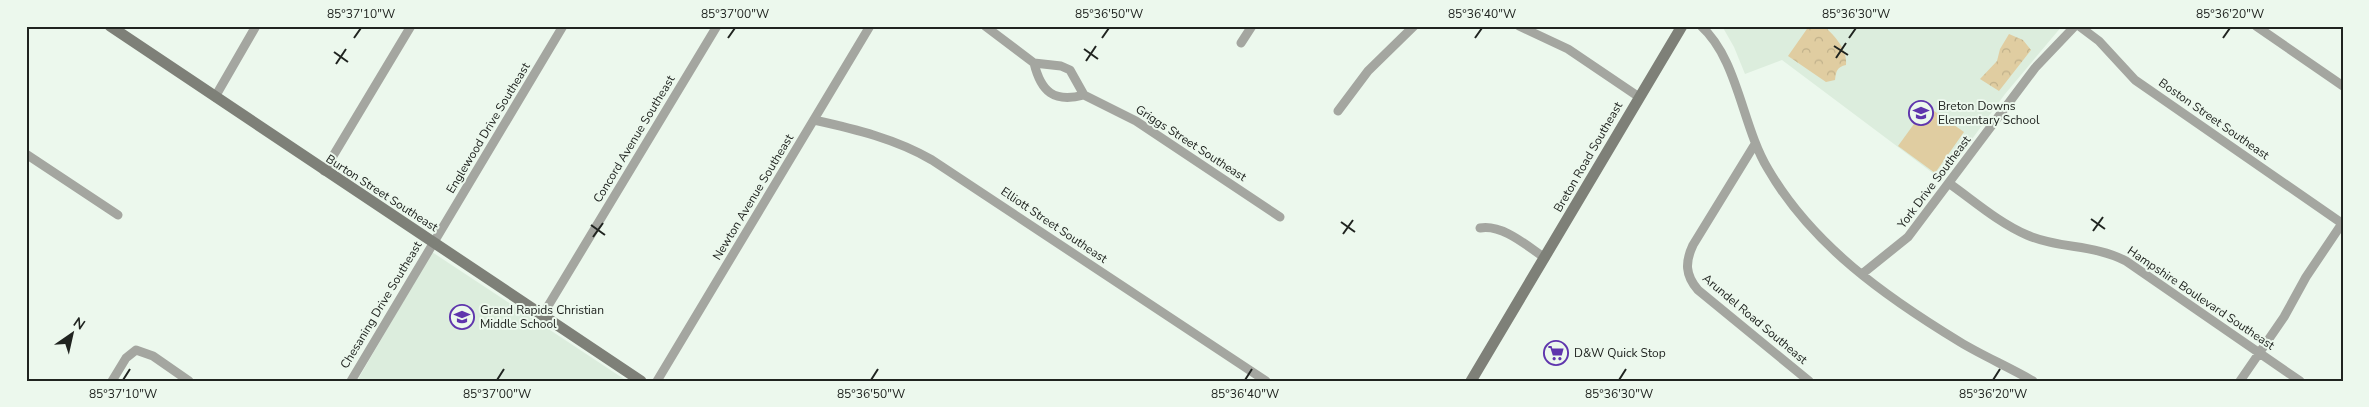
<svg xmlns="http://www.w3.org/2000/svg" width="2369" height="407" font-family="'Nunito Sans',sans-serif">
	<defs>
		<pattern id="park-crowns" width="20" height="18" patternUnits="userSpaceOnUse" patternTransform="scale(1.25)"><rect width="20" height="18" fill="#e0cda1"/><path d="M2 6a3 3 0 1 1 6 0M12 15a3 3 0 1 1 6 0" fill="none" stroke="#c0b08a"/></pattern>
	</defs>
	<rect width="100%" height="100%" fill="#ecf8ed"/>
	<path fill="#dceddd" d="M 1722,26 L 2062,26 L 2005,94 L 1942,180 L 1782,60 L 1745,74 L 1734,47 Z
		M 432,252 L 627,381 L 357,381 Z"/>
	<path fill="#e0cda1" d="M 1927,106 L 1964,132 L 1935,173 L 1898,146 Z"/>
	<path fill="url(#park-crowns)" d="M 1809,26 L 1824,26 C 1834,35 1848,50 1846,65 C 1837,67 1836,71 1835,80 L 1826,82 L 1788,56 Z
		M 2009,34 L 2023,40 L 2031,50 L 1999,91 L 1980,79 L 1997,61 L 2000,49 Z"/>
	<g fill="none" stroke-linecap="round" stroke-linejoin="round">
		<path stroke="#a4a6a0" stroke-width="9" d="M 985,26 L 1034,63 L 1061,66 L 1070,70 L 1084,95 L 1136,121 L 1280,217
			M 1519,26 L 1568,49 L 1639,97
			M 1701,26 C 1738,59 1742,126 1768,169 C 1812,245 1886,297 1960,342 C 1983,356 2009,367 2033,381
			M 2079,26 L 2099,41 L 2135,80 L 2343,224
			M 2256,26 L 2343,86
			M 1241,43 L 1252,26
			M 1034,63 C 1041,92 1054,103 1084,95
			M 215,97 L 256,26
			M 1338,111 L 1368,71 L 1414,26
			M 814,120 C 855,129 896,139 932,160 L 1266,381
			M 1755,144 L 1693,245 C 1685,262 1685,275 1698,290 L 1809,381
			M 26,154 L 118,215
			M 324,171 L 411,26
			M 1950,184 C 1974,201 1999,223 2027,235 C 2059,249 2094,244 2126,261 L 2300,381
			M 1480,228 C 1503,224 1527,246 1545,258
			M 1862,274 L 1908,237 L 2035,68 L 2075,26
			M 542,316 L 717,26
			M 112,381 L 126,358 L 136,350 L 153,356 L 189,381
			M 351,381 L 563,26
			M 657,381 L 870,26
			M 2240,381 L 2284,317 L 2306,277 L 2343,222"/>
		<path stroke="#7e8078" stroke-width="11" d="M 110,26 L 641,381
			M 1471,381 L 1682,26"/>
	</g>
	<path fill="none" stroke="#202420" stroke-width="2" d="M 354,38 L 361,28M 728,38 L 735,28M 1102,38 L 1109,28M 1475,38 L 1482,28M 1849,38 L 1856,28M 2223,38 L 2230,28M 1834,46 L 1848,55M 1084,49 L 1098,59M 334,52 L 348,62M 1836,58 L 1846,43M 1086,61 L 1096,46M 336,64 L 346,49M 2091,219 L 2105,229M 1341,222 L 1355,232M 591,225 L 605,235M 2093,231 L 2103,217M 1343,234 L 1353,220M 593,237 L 603,223M 123,380 L 130,369M 497,380 L 504,369M 871,380 L 878,369M 1245,380 L 1252,369M 1619,380 L 1626,369M 1993,380 L 2000,369"/>
	<defs>
		<symbol id="school-ring" viewBox="-11 -11 22 22"><circle r="9.5" fill="#ecf8ed" stroke="#5f35ad" stroke-width="1.5"/><path d="M0-5L7-2L0 1L-7-2ZM-4 1L0 2.5L4 1V4Q0 6-4 4Z" fill="#5f35ad"/></symbol>
		<symbol id="supermarket-ring" viewBox="-11 -11 22 22"><circle r="9.5" fill="#ecf8ed" stroke="#5f35ad" stroke-width="1.5"/><path d="M-6-5.5h2.5l.6 2H6L4.5 2H-2.5L-4.4-4H-6ZM-1.5 3.2a1.3 1.3 0 1 0 .1 0ZM3 3.2a1.3 1.3 0 1 0 .1 0Z" fill="#5f35ad"/></symbol>
	</defs>
	<g fill-rule="evenodd">
		<use href="#school-ring" x="1907" y="99" width="28" height="28"/>
		<use href="#school-ring" x="448" y="303" width="28" height="28"/>
		<use href="#supermarket-ring" x="1542" y="339" width="28" height="28"/>
	</g>
	<g text-anchor="middle" dominant-baseline="central" stroke-width="4" stroke-linejoin="round" paint-order="stroke">
		<g font-size="12" fill="#202420" stroke="#ecf8ed" text-anchor="start">
			<text x="1938" y="106">Breton Downs<tspan x="1938" dy="14">Elementary School</tspan></text>
			<text x="480" y="310">Grand Rapids Christian<tspan x="480" dy="14">Middle School</tspan></text>
			<text x="1574" y="353">D&amp;W Quick Stop</text>
		</g>
		<g font-size="12" fill="#202420" stroke="#ecf8ed">
			<text transform="translate(2214 119) rotate(35)">Boston Street Southeast</text>
			<text transform="translate(488 128) rotate(-59)">Englewood Drive Southeast</text>
			<text transform="translate(634 139) rotate(-59)">Concord Avenue Southeast</text>
			<text transform="translate(1191 143) rotate(33)">Griggs Street Southeast</text>
			<text transform="translate(1588 157) rotate(-60)">Breton Road Southeast</text>
			<text transform="translate(1934 182) rotate(-53)">York Drive Southeast</text>
			<text transform="translate(382 193) rotate(33)">Burton Street Southeast</text>
			<text transform="translate(753 197) rotate(-59)">Newton Avenue Southeast</text>
			<text transform="translate(1054 225) rotate(34)">Elliott Street Southeast</text>
			<text transform="translate(2201 298) rotate(34)">Hampshire Boulevard Southeast</text>
			<text transform="translate(381 305) rotate(-59)">Chesaning Drive Southeast</text>
			<text transform="translate(1755 319) rotate(40)">Arundel Road Southeast</text>
		</g>
	</g>
	<rect width="2369" height="407" fill="none" stroke="#ecf8ed" stroke-width="55"/>
	<g transform="translate(72 334) rotate(34)" stroke="#ecf8ed" stroke-width="4" paint-order="stroke">
	<path d="M0-4L9 19L0 12L-9 19Z" fill="#202420"/>
	<text y="-8" font-size="14" font-weight="bold" text-anchor="middle" fill="#202420">N</text>
	</g>
	<rect x="28" y="28" width="2314" height="352" fill="none" stroke="#202420" stroke-width="2"/>
	<g font-size="12" text-anchor="middle" fill="#202420">
		<text x="361" y="18">85°37'10"W</text>
		<text x="735" y="18">85°37'00"W</text>
		<text x="1109" y="18">85°36'50"W</text>
		<text x="1482" y="18">85°36'40"W</text>
		<text x="1856" y="18">85°36'30"W</text>
		<text x="2230" y="18">85°36'20"W</text>
		<text x="123" y="398">85°37'10"W</text>
		<text x="497" y="398">85°37'00"W</text>
		<text x="871" y="398">85°36'50"W</text>
		<text x="1245" y="398">85°36'40"W</text>
		<text x="1619" y="398">85°36'30"W</text>
		<text x="1993" y="398">85°36'20"W</text>
	</g>
</svg>
